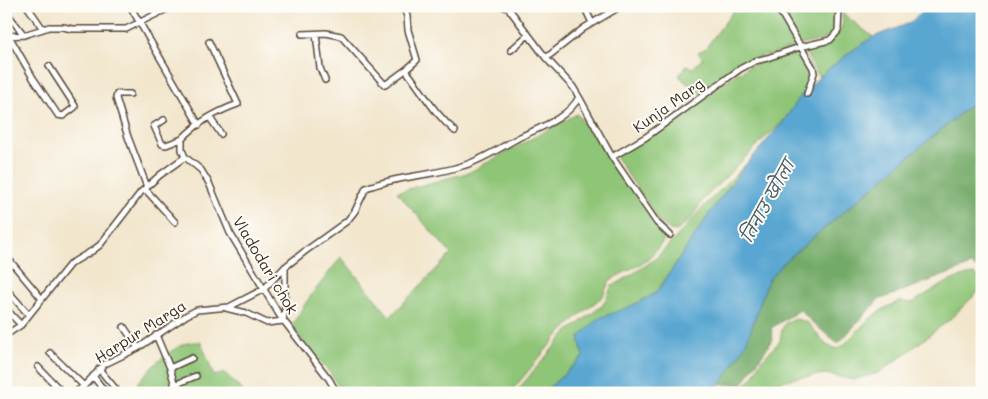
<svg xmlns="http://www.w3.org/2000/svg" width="988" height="399" font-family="Mali,'Playpen Sans Deva',sans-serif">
	<rect width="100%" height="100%" fill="#fdfcf7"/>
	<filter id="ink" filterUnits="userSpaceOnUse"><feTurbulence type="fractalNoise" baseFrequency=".02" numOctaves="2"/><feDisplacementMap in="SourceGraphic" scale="10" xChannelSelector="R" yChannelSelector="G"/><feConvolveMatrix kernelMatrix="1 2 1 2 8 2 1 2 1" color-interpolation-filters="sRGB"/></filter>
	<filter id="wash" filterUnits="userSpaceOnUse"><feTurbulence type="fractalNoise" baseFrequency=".0096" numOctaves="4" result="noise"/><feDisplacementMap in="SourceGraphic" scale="20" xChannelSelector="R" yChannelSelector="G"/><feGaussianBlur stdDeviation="1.12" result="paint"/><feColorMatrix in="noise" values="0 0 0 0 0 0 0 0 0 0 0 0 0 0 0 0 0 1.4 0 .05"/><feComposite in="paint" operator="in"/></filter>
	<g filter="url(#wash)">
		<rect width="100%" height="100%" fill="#f2e6cd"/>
		<path fill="#8fc577" stroke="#65784a" d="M 737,6 L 776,6 L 798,46 L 770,55 L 764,55 L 743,65 L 700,95 L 679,76 L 687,65 L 693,68 L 703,58 L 698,52 L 705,49 Z
			M 778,6 L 830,6 L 837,13 C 837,17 838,24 837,29 C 834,40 810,42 801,45 Z
			M 842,13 L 873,37 L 850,52 L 819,77 L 804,50 L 828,45 L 840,32 L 843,23 Z
			M 801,50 L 812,70 L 807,91 L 780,125 L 765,138 L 703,200 L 693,216 L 677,231 L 670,230 L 659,221 L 614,154 L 646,138 L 740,71 L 741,73 L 747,67 Z
			M 577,114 L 668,235 L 649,259 L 610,280 L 603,296 L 576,318 L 554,340 L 510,393 L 342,393 L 331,374 L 291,327 L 307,301 L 341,257 L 390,317 L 451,254 L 397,192 L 470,172 Z
			M 749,161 L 716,204 L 656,293 L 629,307 L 583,357 L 543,393 L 515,393 L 566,333 L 603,305 L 612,286 L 620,282 L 654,260 L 685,228 L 701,209 Z
			M 975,274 L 982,279 L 982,288 L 949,320 L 904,355 L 878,373 L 853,380 L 826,374 L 796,378 L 770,384 L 762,393 L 728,393 L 740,389 L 754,376 L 760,362 L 780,341 L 782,329 L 786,322 L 797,319 L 808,323 L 826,345 L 837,349 L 845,344 L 869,319 L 885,308 L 900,301 L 912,303 C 932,291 952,276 975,274 Z
			M 201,342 L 214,376 L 225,373 L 245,393 L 130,393 C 144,375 161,355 182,345 C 187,342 195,342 201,342 Z"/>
		<path fill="#73aa68" stroke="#576a43" d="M 982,95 L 982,272 L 972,265 L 878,300 L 838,344 L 812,322 L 800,310 L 771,328 L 773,339 L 742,384 L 720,385 L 746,344 L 768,280 L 782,264 Z"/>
		<path fill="#58a6d1" stroke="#4a6878" d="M 927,6 L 982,6 L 982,95 L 782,264 L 768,280 L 746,344 L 720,385 L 712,393 L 543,393 L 583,357 L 579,337 L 599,318 L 629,307 L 656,293 L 716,204 L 749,161 L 783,122 L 802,94 L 819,77 L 850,52 L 873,37 L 910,23 Z"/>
	</g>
	<g filter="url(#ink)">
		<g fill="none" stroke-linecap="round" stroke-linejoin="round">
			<defs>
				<path id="minor" d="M 27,6 L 43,29
					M 130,6 L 199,125
					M 403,6 L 407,16 L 408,30 L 417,60 L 407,69 L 408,73 C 425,95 433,112 455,131
					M 503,6 L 509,9 L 511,6
					M 584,6 L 592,23
					M 777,6 L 813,68 L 814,73 L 807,94
					M 509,9 L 546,58
					M 6,12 L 24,35
					M 302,34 L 326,33 L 341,36 L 385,85 L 407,69
					M 316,34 L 320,68 L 325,80
					M 6,36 L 24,35 L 49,27 L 63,27 L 72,29 L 126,29 L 173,6
					M 9,36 L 33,78 L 58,115 L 63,116 L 75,107 L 75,106 L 49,66
					M 209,42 L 238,104 C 218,111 197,123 182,139 L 182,150 L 185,157 L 201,170 L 209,183 L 230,233 L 280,316 L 329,379 L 337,393
					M 511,50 L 528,35
					M 130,94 L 117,94 L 116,98 L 128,137 L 147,187
					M 579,97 L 612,157 L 657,223 L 670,235
					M 210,118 L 221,134
					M 164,120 L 154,126 L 162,144 L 166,145 L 182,139
					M 612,157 L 646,137 L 740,69 L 755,61 L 767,58 L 800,47 L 830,40 L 838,31 L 839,10
					M 145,189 L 175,222
					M 6,256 L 42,299
					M 6,289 L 29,315
					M 226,308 L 246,313 L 267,323 L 283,321 L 285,309 L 285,267
					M 6,309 L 21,325
					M 124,327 L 138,348
					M 6,335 L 21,325 L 70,264 L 92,251 L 100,245 L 141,192 L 160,175 L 185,157
					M 156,335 L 170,368 L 177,393
					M 50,353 L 84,386
					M 38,367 L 63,393
					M 170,368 L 192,358
					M 99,369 L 119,393
					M 93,376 L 106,393
					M 174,385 L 196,376
					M 75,393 L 84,386 L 105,364 L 138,348 L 187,315 L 197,310 L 229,307 L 264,289 L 285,267 L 304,252 L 347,221 L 355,211 L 366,188 C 396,176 431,176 462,166 C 483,160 501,147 520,137 C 541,127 568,118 579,97 L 573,87 L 546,58 L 584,28 L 621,6"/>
			</defs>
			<use href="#minor" stroke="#564638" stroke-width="8"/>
			<use href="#minor" stroke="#fff" stroke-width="5"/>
		</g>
	</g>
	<g text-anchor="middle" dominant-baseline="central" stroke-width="4" stroke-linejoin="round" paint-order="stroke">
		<g font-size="15" fill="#3b2a1e" stroke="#fdfcf7">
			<text transform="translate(668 105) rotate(-35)">Kunja Marg</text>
			<text transform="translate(266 265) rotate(59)">Vladodari chok</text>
			<text transform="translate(140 331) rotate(-32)">Harpur Marga</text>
		</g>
		<g font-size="16" font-style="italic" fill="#475c66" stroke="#fdfcf7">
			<text transform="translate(767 201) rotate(-61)">तिनाउ खोला</text>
		</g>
	</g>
	<rect width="988" height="399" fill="none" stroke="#fdfcf7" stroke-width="25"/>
</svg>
